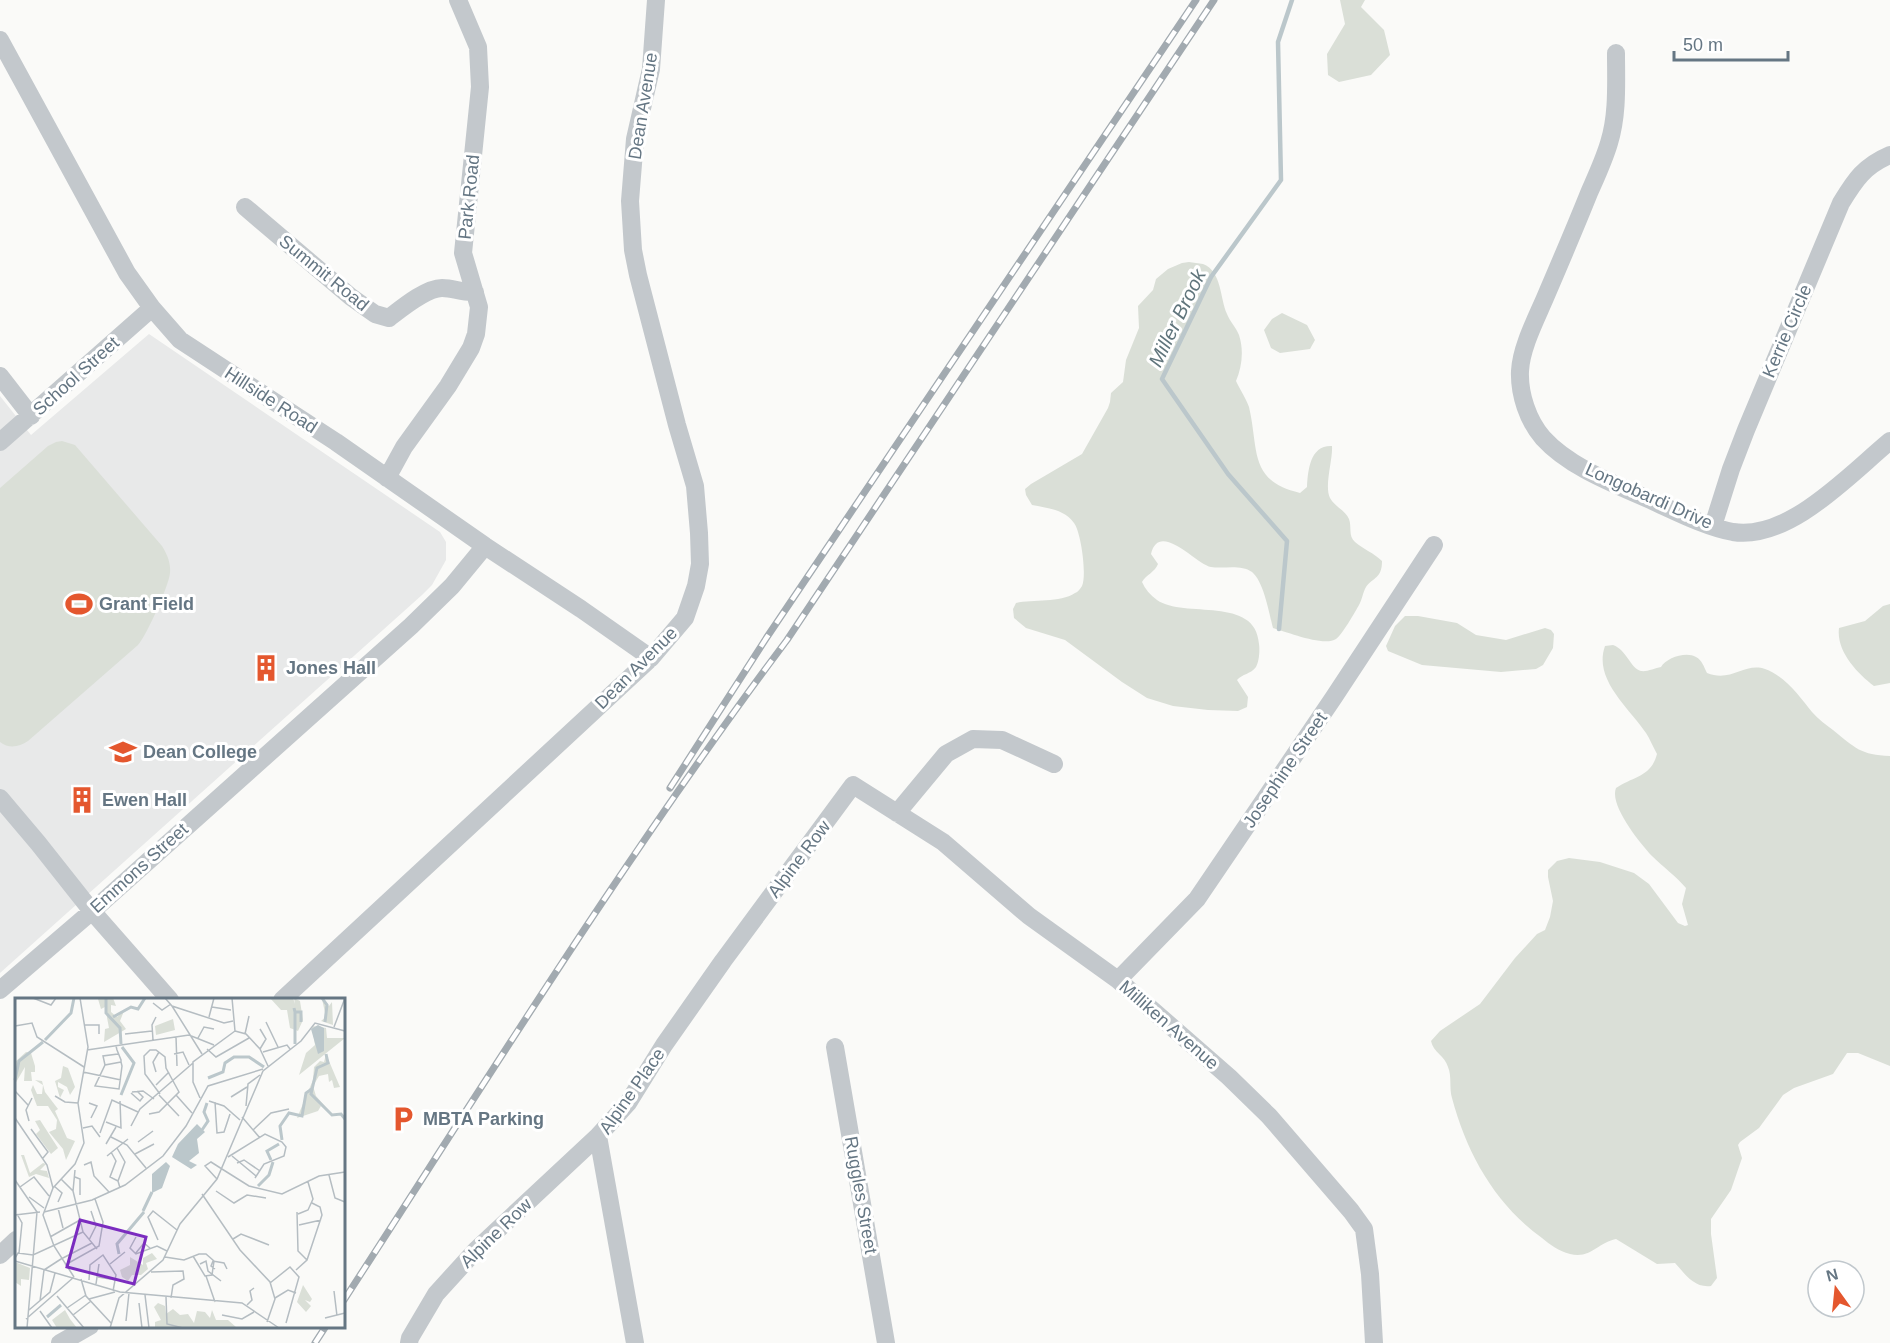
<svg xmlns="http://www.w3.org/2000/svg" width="1890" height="1343" font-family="Helvetica,sans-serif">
	<rect width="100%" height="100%" fill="#fafaf8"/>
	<path fill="#e8e9e9" d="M 149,334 L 440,532 L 446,542 L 446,560 L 432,585 L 422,595 L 0,973 L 0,396 L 31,435 Z"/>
	<path fill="#dadfd7" d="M 1340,0 L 1365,0 L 1361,7 L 1384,30 L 1390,55 L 1371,75 L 1339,82 L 1328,75 L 1327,54 L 1345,24 Z
		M 1189,262 C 1193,263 1199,263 1203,264 C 1222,271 1220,299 1227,314 C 1230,322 1236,327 1239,335 C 1244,350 1242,367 1236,381 C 1240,390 1246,398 1249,407 C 1259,449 1248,481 1300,493 L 1307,487 C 1308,470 1310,445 1332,446 C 1333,460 1324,486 1330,498 C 1334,506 1346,511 1349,519 C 1352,527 1348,536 1355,542 C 1363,549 1374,553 1382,561 C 1382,579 1373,577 1366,587 C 1363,592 1362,600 1359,605 C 1355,612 1342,635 1336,639 C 1324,647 1287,632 1273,628 C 1269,613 1264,582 1252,572 C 1241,564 1224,569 1211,567 C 1196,564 1159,520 1151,554 L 1158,564 C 1155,572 1146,575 1142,582 C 1145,589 1150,595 1157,600 C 1184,619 1256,595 1259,644 C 1260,651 1259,662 1256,667 C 1251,674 1242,674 1237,680 L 1248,697 L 1247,707 L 1238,711 L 1208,710 L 1173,706 L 1147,698 L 1122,682 L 1065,640 L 1026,628 L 1014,618 L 1013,609 L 1016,603 C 1033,599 1060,603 1075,593 C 1078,592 1080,589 1082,586 C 1087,575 1081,532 1074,523 C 1064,509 1047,508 1032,505 L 1026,495 L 1025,489 L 1031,484 L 1082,454 L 1108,408 L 1110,402 L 1111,393 L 1123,382 L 1126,360 L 1139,328 L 1138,306 L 1153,290 L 1156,279 L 1168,269 L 1182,263 Z
		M 1282,313 L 1307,325 L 1315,340 L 1310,349 L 1280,353 L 1271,348 L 1264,330 L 1272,319 Z
		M 62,441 L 75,445 L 162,546 C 167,554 171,563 170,573 C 169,585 147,635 138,645 L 28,741 C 19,747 9,749 0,742 L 0,488 L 48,446 L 56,442 Z
		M 1890,604 L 1890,683 L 1874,686 C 1857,673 1836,651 1839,628 L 1865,621 L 1883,606 Z
		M 1405,616 L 1418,616 L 1457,623 L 1476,635 L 1506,640 L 1545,628 L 1551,630 L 1554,634 L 1553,648 L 1543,665 L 1536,669 L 1501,672 L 1422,665 L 1388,651 L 1386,646 L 1395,626 Z
		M 1613,645 C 1627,650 1630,668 1641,671 C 1647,672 1655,668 1661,667 C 1666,658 1686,651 1696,657 C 1702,660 1704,667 1707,673 C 1731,683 1745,662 1765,669 C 1785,676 1800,697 1812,712 C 1818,719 1826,725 1833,730 C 1855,748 1861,755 1890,756 L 1890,1066 L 1858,1053 L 1847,1053 L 1833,1074 L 1794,1088 L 1783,1095 L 1759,1128 L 1740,1142 L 1738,1145 L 1742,1158 L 1731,1190 L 1711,1219 L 1711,1234 L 1717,1278 L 1711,1286 C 1694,1288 1686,1275 1675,1263 L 1657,1264 L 1616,1239 C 1597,1243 1591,1259 1570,1254 C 1559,1251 1550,1245 1542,1238 C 1495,1204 1467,1154 1452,1098 C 1449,1088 1452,1076 1448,1067 C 1445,1056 1433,1052 1431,1041 L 1440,1031 L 1480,1004 L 1515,958 L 1537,934 L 1545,930 L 1550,917 L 1553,901 L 1548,877 L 1548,870 L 1557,861 L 1569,858 L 1600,862 L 1634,873 L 1649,884 L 1678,923 L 1685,926 L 1688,925 L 1682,904 L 1686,888 C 1676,876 1663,867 1652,856 C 1640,843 1609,805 1616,788 C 1634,776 1651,777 1657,754 C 1653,747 1650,739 1646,733 C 1629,708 1593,679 1605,646 Z"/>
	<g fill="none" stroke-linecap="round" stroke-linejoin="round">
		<path stroke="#bbc7cb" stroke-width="4.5" d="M 1279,629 L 1287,541 L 1228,474 L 1162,379 L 1211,277 L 1281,180 L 1278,42 L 1292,0"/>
		<path stroke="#c3c8cc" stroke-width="18" d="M 0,40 L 127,273 L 152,308 L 180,340 L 336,442 L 485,546 L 581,609 L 651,658
			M 1616,53 C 1616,83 1618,114 1609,143 C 1604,160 1596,177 1589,193 C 1575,228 1560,263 1545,298 C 1536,319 1521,348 1520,371 C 1519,394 1528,421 1543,438 C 1571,469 1620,486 1657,503 C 1681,514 1707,527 1733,532 C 1789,541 1850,474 1890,441
			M 245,207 L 351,297 L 375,314 L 389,318 C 402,308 426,288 442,288 C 454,288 462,293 475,292
			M 0,376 L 31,416
			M 0,442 L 152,308
			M 387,478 L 404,447 L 448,386 L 471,348 L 476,334 L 479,307 L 463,253 L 480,87 L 478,47 L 458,0
			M 1713,526 L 1731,469 L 1746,430 L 1841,203 C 1855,180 1864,166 1890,155
			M 0,798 L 38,843 L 91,910 L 170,1000
			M 897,813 L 946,754 L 973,739 L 1002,740 L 1054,764
			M 1118,980 L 1197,899 L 1334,697 L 1434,545
			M 0,990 L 98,906 L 411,626 L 452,586 L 485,546
			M 282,1000 L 651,658 L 685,618 L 696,586 L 700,564 L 699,533 L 695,486 L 677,425 L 638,275 L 633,250 L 630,201 L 635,139 L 651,69 L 656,0
			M 835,1047 L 886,1343
			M 0,1255 L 16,1240
			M 60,1343 L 90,1326
			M 409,1343 L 410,1338 L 436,1294 L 476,1250 L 598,1136
			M 635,1343 L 598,1136 L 628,1103 L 664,1045 L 723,961 L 853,785 L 943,842 L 1029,916 L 1118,980 L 1229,1077 L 1269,1116 L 1351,1211 L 1364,1229 L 1370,1274 L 1374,1343"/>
		<defs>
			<path id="rail" d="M 670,788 L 767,637 L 1196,0
				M 344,1300 C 488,1078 628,852 787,640 L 1214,0
				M 315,1343 L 326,1326"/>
		</defs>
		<use href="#rail" stroke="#a2aab0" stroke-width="7"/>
		<use href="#rail" stroke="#fff" stroke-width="4.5" stroke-dasharray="14" stroke-linecap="butt"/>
	</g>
	<defs>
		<symbol id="stadium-bare" viewBox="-9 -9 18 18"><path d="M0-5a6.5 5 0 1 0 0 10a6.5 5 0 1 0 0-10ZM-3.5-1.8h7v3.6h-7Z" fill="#e4572e" stroke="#fff" stroke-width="2.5" paint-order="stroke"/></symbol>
		<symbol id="building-bare" viewBox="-9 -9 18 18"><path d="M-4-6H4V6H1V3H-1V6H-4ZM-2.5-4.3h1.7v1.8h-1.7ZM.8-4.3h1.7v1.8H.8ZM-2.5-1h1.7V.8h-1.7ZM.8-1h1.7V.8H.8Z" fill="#e4572e" stroke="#fff" stroke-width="2.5" paint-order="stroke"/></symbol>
		<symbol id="university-bare" viewBox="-9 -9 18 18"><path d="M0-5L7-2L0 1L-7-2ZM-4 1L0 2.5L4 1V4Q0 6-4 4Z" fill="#e4572e" stroke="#fff" stroke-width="2.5" paint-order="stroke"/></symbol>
		<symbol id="parking-bare" viewBox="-9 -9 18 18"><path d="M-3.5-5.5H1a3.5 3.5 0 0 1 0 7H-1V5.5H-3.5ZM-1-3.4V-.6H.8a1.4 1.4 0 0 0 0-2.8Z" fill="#e4572e" stroke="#fff" stroke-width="2.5" paint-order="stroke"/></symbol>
	</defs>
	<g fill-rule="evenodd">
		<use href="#stadium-bare" x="60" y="585" width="38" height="38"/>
		<use href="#building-bare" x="247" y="649" width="38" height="38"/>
		<use href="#university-bare" x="104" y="733" width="38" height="38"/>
		<use href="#building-bare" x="63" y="781" width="38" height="38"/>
		<use href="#parking-bare" x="384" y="1100" width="38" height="38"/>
	</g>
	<g text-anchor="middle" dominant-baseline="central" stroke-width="6" stroke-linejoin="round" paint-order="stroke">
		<g font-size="18" fill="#657683" stroke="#fff">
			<text transform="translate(643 106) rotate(-81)">Dean Avenue</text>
			<text transform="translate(469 197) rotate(-84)">Park Road</text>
			<text transform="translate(324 273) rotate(39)">Summit Road</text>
			<text transform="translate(1787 331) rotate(-67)">Kerrie Circle</text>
			<text transform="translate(76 376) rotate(-42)">School Street</text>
			<text transform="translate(271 400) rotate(33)">Hillside Road</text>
			<text transform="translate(1649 496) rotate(24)">Longobardi Drive</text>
			<text transform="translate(636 668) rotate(-45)">Dean Avenue</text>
			<text transform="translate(1285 770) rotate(-56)">Josephine Street</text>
			<text transform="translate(799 859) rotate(-53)">Alpine Row</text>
			<text transform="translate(139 868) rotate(-42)">Emmons Street</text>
			<text transform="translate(1169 1025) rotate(41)">Milliken Avenue</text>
			<text transform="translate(632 1091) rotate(-55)">Alpine Place</text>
			<text transform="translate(861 1195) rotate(80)">Ruggles Street</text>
			<text transform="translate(496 1233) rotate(-44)">Alpine Row</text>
		</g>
		<g font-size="18" font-weight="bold" fill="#657683" stroke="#fff" text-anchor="start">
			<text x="99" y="604">Grant Field</text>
			<text x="286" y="668">Jones Hall</text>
			<text x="143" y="752">Dean College</text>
			<text x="102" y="800">Ewen Hall</text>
			<text x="423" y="1119">MBTA Parking</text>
		</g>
		<g font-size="20" font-style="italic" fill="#60757c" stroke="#fff">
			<text transform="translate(1177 318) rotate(-64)">Miller Brook</text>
		</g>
	</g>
	<g transform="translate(15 998)">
		<rect width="330" height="330" fill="#fafaf8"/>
		<path d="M 98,0 L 101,8 L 96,7 L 96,14 L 102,19 L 109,13 L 105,23 L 111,31 L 89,44 L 90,31 L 94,30 L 90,9 L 86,11 L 83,1 ZM 255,0 L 278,0 L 280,6 L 279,0 L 285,3 L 288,22 L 283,33 L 275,30 L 272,12 L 266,12 ZM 307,1 L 314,8 L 317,4 L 318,27 L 306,23 L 311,19 ZM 158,21 L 160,32 L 141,37 L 140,28 ZM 297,28 L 311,30 L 312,40 L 330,40 L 284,77 L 291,55 L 300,47 ZM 11,54 L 16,55 L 20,68 L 20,74 L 16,74 L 17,83 L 9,83 L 10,69 L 0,86 L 0,64 ZM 311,56 L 325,89 L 319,90 L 317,82 L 314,84 L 313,76 L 304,78 L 298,88 L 301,98 L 316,115 L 300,101 L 306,108 L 303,113 L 282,120 L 298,82 L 299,69 L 305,63 L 309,64 ZM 48,68 L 53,70 L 60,89 L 55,97 L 52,89 L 43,84 L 43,89 L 49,92 L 45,100 L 40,83 L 46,80 ZM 20,82 L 27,83 L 30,94 L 43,111 L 40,113 L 52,140 L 60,143 L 51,162 L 48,151 L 34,134 L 41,131 L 42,122 L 33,108 L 22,108 L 16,92 L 18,87 L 22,96 L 27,96 L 28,87 ZM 25,122 L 43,150 L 36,156 L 21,136 L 25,132 L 20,123 ZM 6,157 L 9,157 L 15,175 L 28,165 L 31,166 L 25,172 L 32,173 L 34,180 L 21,176 L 14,179 ZM 137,255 L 142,261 L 131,265 L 133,271 L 126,277 L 117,277 L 113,283 L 107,279 L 105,272 L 115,267 L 115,259 L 128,267 L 128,260 ZM 0,264 L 15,270 L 14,282 L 6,281 L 6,288 L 0,284 ZM 288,287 L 297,301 L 295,304 L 290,302 L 296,308 L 291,314 L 282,304 ZM 143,305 L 150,308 L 151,316 L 158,311 L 165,317 L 173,316 L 179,325 L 182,313 L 190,314 L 195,320 L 197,312 L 201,322 L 213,322 L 221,329 L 140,330 L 140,324 L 146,322 L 139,309 ZM 50,312 L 55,321 L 62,330 L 42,330 L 37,322 Z" fill="#dadfd7"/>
		<path d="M 303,27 L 309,30 L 309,53 L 303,56 L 296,31 ZM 182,126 L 190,134 L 182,141 L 184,155 L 174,163 L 182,167 L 176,171 L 157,159 L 163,146 ZM 151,164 L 155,168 L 147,190 L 137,195 L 137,176 Z" fill="#bbc7cb"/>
		<path fill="none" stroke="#bbc7cb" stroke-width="3" d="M 91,0 L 91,15 L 105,30 L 106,46M 307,0 L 312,7 L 310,24M 279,10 L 280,14 L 286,14 L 286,24M 98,19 L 116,9 L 123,11 L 130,0M 30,42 L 56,15 L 59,0M 280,46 L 280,14M 311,56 L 313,65 L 302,70 L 296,96 L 317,117 L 326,116 L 330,121M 193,80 L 208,74 L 210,65 L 219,59 L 234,59 L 249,69M 0,82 L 4,63 L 28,44M 106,97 L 119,65 L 107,49M 187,132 L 193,123 L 189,114 L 192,105M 267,142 L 265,128 L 274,115 L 287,118 L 291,95 L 298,90M 256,162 L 252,153 L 264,146M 243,188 L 254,177 L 258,164M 128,213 L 137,194M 104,256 L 102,246 L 129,214M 32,319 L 46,307"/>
		<path fill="none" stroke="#b5bdc2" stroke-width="1.5" d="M 18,0 L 36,7 L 41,0M 150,0 L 157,8 L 209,25 L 218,23M 217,0 L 220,33M 138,5 L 147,12 L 156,6M 157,8 L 187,56M 197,9 L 216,12M 194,19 L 199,0M 251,24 L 263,49M 69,27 L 84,27 L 84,36M 0,28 L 17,25 L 22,39 L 69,69M 319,29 L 330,0M 245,31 L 251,41 L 245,51M 220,33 L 231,36 L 245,51 L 253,68M 110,36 L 137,33M 230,36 L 234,18M 161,39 L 162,68M 183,40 L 189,29 L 199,31M 138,42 L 137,27 L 141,19M 101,48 L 102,52 L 106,62 L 106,64 L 107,68 L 104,91 L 80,88 L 90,67 L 106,64M 192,51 L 201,59 L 234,40M 72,52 L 174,37 L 199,47M 248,54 L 272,47 L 275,51M 159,56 L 168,54 L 174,67M 90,67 L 88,58 L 103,56M 68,74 L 106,82M 141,74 L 138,64 L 144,54M 141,87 L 154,74M 0,93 L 13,107M 117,94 L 128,93 L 139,101M 116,95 L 125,103 L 128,99 L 122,93M 144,97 L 164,118M 161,97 L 177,115M 40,98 L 50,104 L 63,105M 216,99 L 232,89M 185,100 L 178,84 L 178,64 L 220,33M 194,103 L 209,108 L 225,122M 200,104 L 202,135 L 209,134 L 215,116M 74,105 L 82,108 L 76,120M 231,108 L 233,86 L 245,77M 134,116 L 144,114 L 164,94 L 151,70 L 150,59 L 141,52 L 135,52 L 129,58 L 130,76 L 145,96M 227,119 L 245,140M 0,120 L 32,167 L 38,190M 14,123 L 11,112 L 17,100M 91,124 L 106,130 L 105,103M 116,128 L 125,111 L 178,65M 68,130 L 77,128 L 85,139M 16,131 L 33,154 L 28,160M 238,132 L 256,115 L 274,111M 85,135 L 97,102 L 123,114M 96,139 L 112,147 L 131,170M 123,144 L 138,133M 91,146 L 101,129M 102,150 L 110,164 L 103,183 L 105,190M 96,154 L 101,163 L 95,179 L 103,183M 120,156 L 139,146M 92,158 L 113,141M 217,158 L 241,178M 213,159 L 250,136 L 267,144 L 271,149 L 269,158 L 249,166 L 240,180M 222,165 L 229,162 L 245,173M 69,167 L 76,164 L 79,178 L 94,194M 207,171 L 234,188 L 267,196 L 304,178 L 330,174M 314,177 L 320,200 L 330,204M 60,179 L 65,181 L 65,197M 46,181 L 58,193 L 68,234 L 82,251M 202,181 L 190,168 L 196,164 L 207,171M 0,182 L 22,214M 39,188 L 47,195 L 43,204M 5,189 L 19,179 L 34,198M 58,193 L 60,172M 201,193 L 219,205 L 232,197 L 251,200M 187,196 L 225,252 L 255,284 L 260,301 L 252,324M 14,199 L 29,210M 43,210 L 48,230M 29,214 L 77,202 L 110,187 L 148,158 L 171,128 L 193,88 L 248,71M 282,214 L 283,253 L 292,262M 2,216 L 7,225 L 4,255M 283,216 L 293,212 L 298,201 L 293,184M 0,217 L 25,214M 284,227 L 306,222M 35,239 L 65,222M 121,239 L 115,250 L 121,256 L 142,248 L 152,253M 218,241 L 226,236 L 254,247M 74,242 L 81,228 L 76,213M 143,242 L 133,219 L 138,213 L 162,232M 120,256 L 129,245 L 136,251M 150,259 L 169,262 L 184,256 L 191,256 L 199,263 L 197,277 L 190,278 L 178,258M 0,260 L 3,255 L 18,257 L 68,234M 46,261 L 77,245M 0,263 L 105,294 L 227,305 L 264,330M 95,266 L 110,254M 185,266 L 191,263 L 193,273 L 206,283M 50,267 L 84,248 L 88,224 L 80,201M 200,271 L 196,268 L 198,263 L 209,265 L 212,271M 29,272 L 46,261M 281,272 L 292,262 L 307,217 L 305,209 L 297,205M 136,274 L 168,273 L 169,281 L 158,287 L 156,300M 191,278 L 200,304M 59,279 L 39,248 L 28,217 L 38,190 L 60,166 L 69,145 L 63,105 L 73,49 L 65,0M 83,279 L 101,282M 66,281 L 71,298 L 96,325M 74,282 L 75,267 L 88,257 L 101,277 L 98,293M 255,285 L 275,269 L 284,279 L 271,325M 81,286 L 84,266M 319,293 L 322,318M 130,297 L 134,330M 42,298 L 69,330M 151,299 L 152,326 L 168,330M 260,300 L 273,292 L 281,295M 74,301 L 100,294M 25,303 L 29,272M 124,305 L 127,330M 232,307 L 237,302 L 235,293 L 239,290M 52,310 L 71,297M 14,312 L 35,294 L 40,275M 25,313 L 37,330M 58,317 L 76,303M 207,317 L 227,321 L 239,314M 310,320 L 330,315M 11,321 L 59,279M 111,323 L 114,295M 12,330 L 22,214M 95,330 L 104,300 L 148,262 L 165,226 L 202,181 L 248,73 L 286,43 L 300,25 L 330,33"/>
		<path fill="#7b2cbf" fill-opacity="0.15" stroke="#7b2cbf" stroke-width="3" d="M 65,222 L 131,239 L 119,286 L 52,269 Z"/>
		<rect width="330" height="330" fill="none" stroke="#657683" stroke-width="3"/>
	</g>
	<g transform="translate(1836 1289) rotate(345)"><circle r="28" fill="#ffffff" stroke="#c1c8cd" stroke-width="1.5"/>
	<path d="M0-4.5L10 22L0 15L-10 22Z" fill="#e4572e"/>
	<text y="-9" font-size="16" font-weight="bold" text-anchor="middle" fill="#657683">N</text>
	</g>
	<path d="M1674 51v9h114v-9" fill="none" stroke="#657683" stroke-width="3"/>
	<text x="1683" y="51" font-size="18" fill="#657683" stroke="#ffffff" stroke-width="4.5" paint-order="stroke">50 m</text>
</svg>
